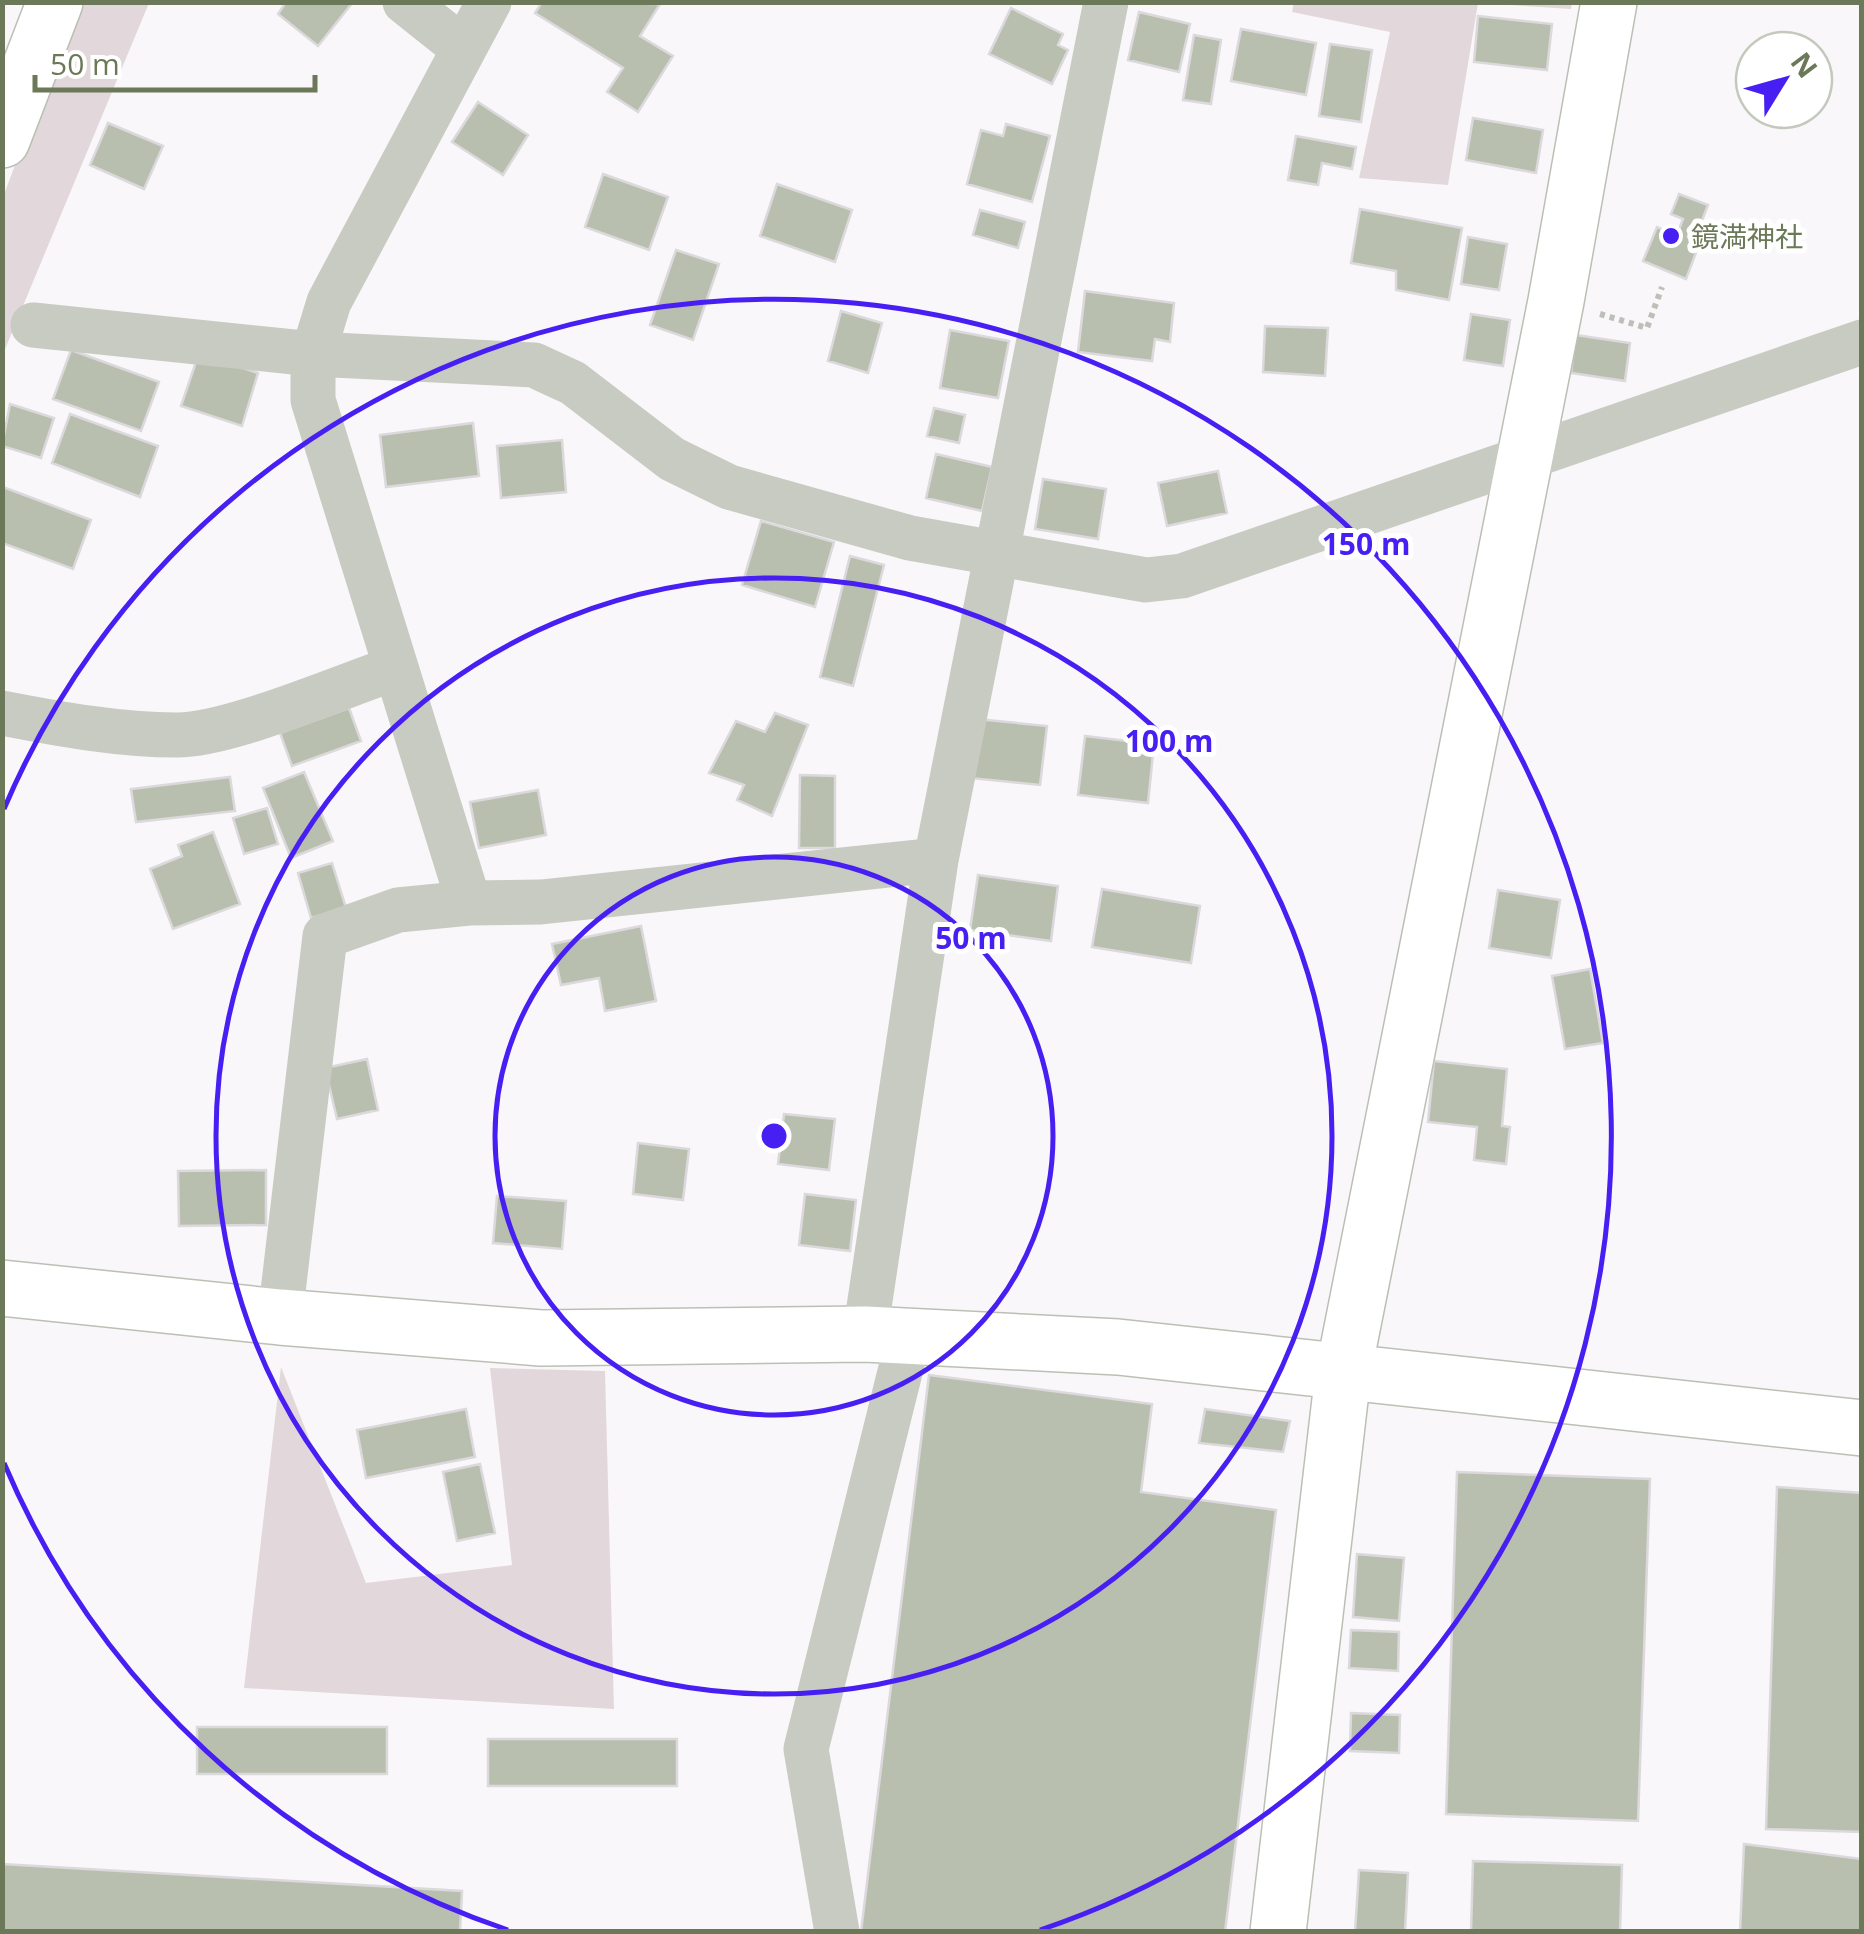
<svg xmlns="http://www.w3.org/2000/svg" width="1864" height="1934" font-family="'Open Sans','Noto Sans JP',sans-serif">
	<rect width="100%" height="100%" fill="#faf7fa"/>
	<path fill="#e2d8db" d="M 1294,2 L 1572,2 L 1572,3 L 1571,9 L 1478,3 L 1448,185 L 1359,178 L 1390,32 L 1292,12 Z
		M 76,3 L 149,3 L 3,354 L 3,197 Z
		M 281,1367 L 366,1583 L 512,1565 L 490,1368 L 605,1371 L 614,1709 L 244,1688 Z"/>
	<path fill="#b9bfaf" stroke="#dbd9db" stroke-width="2.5" d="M 286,2 L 353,2 L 318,46 L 278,14 Z
		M 542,2 L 660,4 L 640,36 L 673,56 L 638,112 L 607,92 L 623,68 L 535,13 Z
		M 1011,8 L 1063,34 L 1058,45 L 1068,50 L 1052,84 L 989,54 Z
		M 1139,12 L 1190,24 L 1179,72 L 1128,60 Z
		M 1478,16 L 1552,24 L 1547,70 L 1474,62 Z
		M 1241,29 L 1316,43 L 1306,95 L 1231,81 Z
		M 1194,35 L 1221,40 L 1211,104 L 1183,100 Z
		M 1330,44 L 1372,50 L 1361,122 L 1319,116 Z
		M 478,102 L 528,135 L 503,175 L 452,142 Z
		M 1473,118 L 1543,130 L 1536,173 L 1466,160 Z
		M 108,123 L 163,146 L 144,189 L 90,165 Z
		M 1006,124 L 1050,136 L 1032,202 L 967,184 L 981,130 L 1003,136 Z
		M 1296,136 L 1356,147 L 1352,169 L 1322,163 L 1318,185 L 1288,180 Z
		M 603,174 L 668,197 L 649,250 L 585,227 Z
		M 777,184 L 852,210 L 835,262 L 760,236 Z
		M 1679,194 L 1708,205 L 1697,233 L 1690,230 L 1688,237 L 1700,242 L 1686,279 L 1643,261 L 1657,227 L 1677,235 L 1683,219 L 1671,214 Z
		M 1360,209 L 1462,228 L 1449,300 L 1396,290 L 1396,271 L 1351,263 Z
		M 980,210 L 1025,222 L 1018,248 L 973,235 Z
		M 1468,237 L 1507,244 L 1499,290 L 1461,284 Z
		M 676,250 L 719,264 L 693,340 L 650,325 Z
		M 1085,291 L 1174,303 L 1170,342 L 1155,339 L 1152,361 L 1078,352 Z
		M 841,311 L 882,323 L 868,373 L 828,361 Z
		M 1471,314 L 1510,320 L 1503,366 L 1464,360 Z
		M 1265,326 L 1328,328 L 1325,376 L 1263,372 Z
		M 950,330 L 1009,341 L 998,398 L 940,388 Z
		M 1576,335 L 1630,343 L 1625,381 L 1571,373 Z
		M 71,350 L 159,382 L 141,431 L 53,399 Z
		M 199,353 L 258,373 L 242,426 L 181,406 Z
		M 10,404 L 54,418 L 41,458 L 2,446 Z
		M 934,408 L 965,415 L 959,443 L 927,436 Z
		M 70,414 L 158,446 L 140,497 L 52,463 Z
		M 473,423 L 479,476 L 386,487 L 380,435 Z
		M 562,440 L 566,492 L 501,498 L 497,446 Z
		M 936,454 L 992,467 L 982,511 L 926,498 Z
		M 1218,471 L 1227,513 L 1167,526 L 1158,483 Z
		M 1043,479 L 1106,489 L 1098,539 L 1035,529 Z
		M 3,487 L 91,520 L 73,569 L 2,543 Z
		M 761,521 L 834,542 L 815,607 L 742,585 Z
		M 850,556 L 884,565 L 853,686 L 820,677 Z
		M 349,708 L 361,741 L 292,766 L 280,733 Z
		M 775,713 L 808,725 L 772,816 L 737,800 L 744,785 L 709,773 L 736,721 L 765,732 Z
		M 977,719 L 1047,726 L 1040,785 L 970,778 Z
		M 1085,736 L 1154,744 L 1148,803 L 1078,795 Z
		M 304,772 L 333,841 L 291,858 L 263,788 Z
		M 800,775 L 835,776 L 835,848 L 799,848 Z
		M 230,777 L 235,811 L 136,822 L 131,789 Z
		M 538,790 L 546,835 L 479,848 L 470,802 Z
		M 267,808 L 278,844 L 244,854 L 233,818 Z
		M 213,832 L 240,904 L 173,929 L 150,869 L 182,856 L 178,845 Z
		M 332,863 L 346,908 L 311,918 L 298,873 Z
		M 978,875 L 1058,886 L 1051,941 L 970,930 Z
		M 1102,889 L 1200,906 L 1191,963 L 1092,947 Z
		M 1498,890 L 1560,900 L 1551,958 L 1489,948 Z
		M 641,926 L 656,1001 L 605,1011 L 599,978 L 561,985 L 552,944 Z
		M 1590,969 L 1603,1043 L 1565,1049 L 1552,976 Z
		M 367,1059 L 378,1110 L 337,1119 L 325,1068 Z
		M 1434,1061 L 1507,1069 L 1502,1126 L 1510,1127 L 1506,1164 L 1474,1160 L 1477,1127 L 1428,1122 Z
		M 784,1114 L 835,1119 L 829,1170 L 778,1164 Z
		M 638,1143 L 689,1149 L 683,1200 L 633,1194 Z
		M 266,1170 L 266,1225 L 179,1226 L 178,1171 Z
		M 805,1194 L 856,1200 L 850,1251 L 799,1245 Z
		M 497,1196 L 566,1201 L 562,1249 L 493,1243 Z
		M 929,1375 L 1152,1404 L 1141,1492 L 1276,1510 L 1225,1932 L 861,1932 Z
		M 466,1409 L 475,1457 L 366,1478 L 357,1430 Z
		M 1205,1409 L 1290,1421 L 1283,1452 L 1199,1443 Z
		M 480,1464 L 495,1533 L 457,1541 L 443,1472 Z
		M 1457,1472 L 1650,1479 L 1638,1821 L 1446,1814 Z
		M 1777,1487 L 1862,1493 L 1862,1832 L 1766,1829 Z
		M 1357,1554 L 1404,1558 L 1399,1621 L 1353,1617 Z
		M 1351,1630 L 1399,1632 L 1398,1671 L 1349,1668 Z
		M 1351,1713 L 1400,1715 L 1399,1753 L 1350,1751 Z
		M 197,1727 L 387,1727 L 387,1774 L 197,1774 Z
		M 488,1739 L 677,1739 L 677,1786 L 488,1786 Z
		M 1744,1844 L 1862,1859 L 1862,1932 L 1740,1932 Z
		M 1473,1861 L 1622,1865 L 1620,1932 L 1471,1932 Z
		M 2,1864 L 462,1891 L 460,1932 L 2,1932 Z
		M 1359,1870 L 1408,1873 L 1405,1932 L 1355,1932 Z"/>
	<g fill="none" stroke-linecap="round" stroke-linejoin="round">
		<defs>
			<path id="secondary" d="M 2,140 L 55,2
				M 2,1288 L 280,1317 L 541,1338 L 865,1334 L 1118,1347 L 1862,1428
				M 1278,1932 L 1343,1374 L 1556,301 L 1609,2"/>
		</defs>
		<use href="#secondary" stroke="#bbc0b4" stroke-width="58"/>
		<path stroke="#bdc0b8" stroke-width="6" stroke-dasharray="5 5" stroke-linecap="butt" d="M 1600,314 L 1647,328 L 1662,287"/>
		<path stroke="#c7cbc2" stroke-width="45" d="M 405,2 L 464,49
			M 489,2 L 329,302 L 313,354 L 313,400 L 469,903 L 541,902 L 936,860
			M 33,325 L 313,354 L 534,365 L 573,383 L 672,459 L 729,487 L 910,538 L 1146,580 L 1182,576 L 1862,342
			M 2,713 C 59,724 119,735 177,735 C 230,735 342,686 396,668
			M 280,1317 L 325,936 L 398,910 L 469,903
			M 865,1334 L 936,860 L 1106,2
			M 837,1932 L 806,1749 L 909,1336"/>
		<use href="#secondary" stroke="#fff" stroke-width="55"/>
	</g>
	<g fill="none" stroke="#481ff2" stroke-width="5">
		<circle cx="774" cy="1136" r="279"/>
		<circle cx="774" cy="1136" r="558"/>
		<path d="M508 1930A837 837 0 0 1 4 1463M4 809A837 837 0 1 1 1040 1930"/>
	</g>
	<circle fill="#481ff2" stroke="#fff" stroke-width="4" cx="1671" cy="236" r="10"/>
	<g text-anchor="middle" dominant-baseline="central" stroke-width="10" stroke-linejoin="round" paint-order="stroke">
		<g font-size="28" fill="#6c7959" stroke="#fff" text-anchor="start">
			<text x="1691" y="236">鏡満神社</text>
		</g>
	</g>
	<circle cx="774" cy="1136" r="15" fill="#481ff2" stroke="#fff" stroke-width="5"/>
	<g font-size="30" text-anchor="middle" font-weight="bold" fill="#481ff2" stroke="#fff" stroke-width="10" stroke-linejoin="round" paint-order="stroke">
		<text x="1366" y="555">150 m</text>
		<text x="1169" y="752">100 m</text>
		<text x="971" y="949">50 m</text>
	</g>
	<rect width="1864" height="1934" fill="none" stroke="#6c7959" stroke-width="10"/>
	<g transform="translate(1784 80) rotate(53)"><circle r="48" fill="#ffffff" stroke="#c4c9bd" stroke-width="2.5"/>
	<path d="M0-8L18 38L0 25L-18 38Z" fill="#481ff2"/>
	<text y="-15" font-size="28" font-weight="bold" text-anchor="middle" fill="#6c7959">N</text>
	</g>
	<path d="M35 75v15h280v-15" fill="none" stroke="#6c7959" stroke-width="5"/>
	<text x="50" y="75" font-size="30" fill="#6c7959" stroke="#ffffff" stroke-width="8" paint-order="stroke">50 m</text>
</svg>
